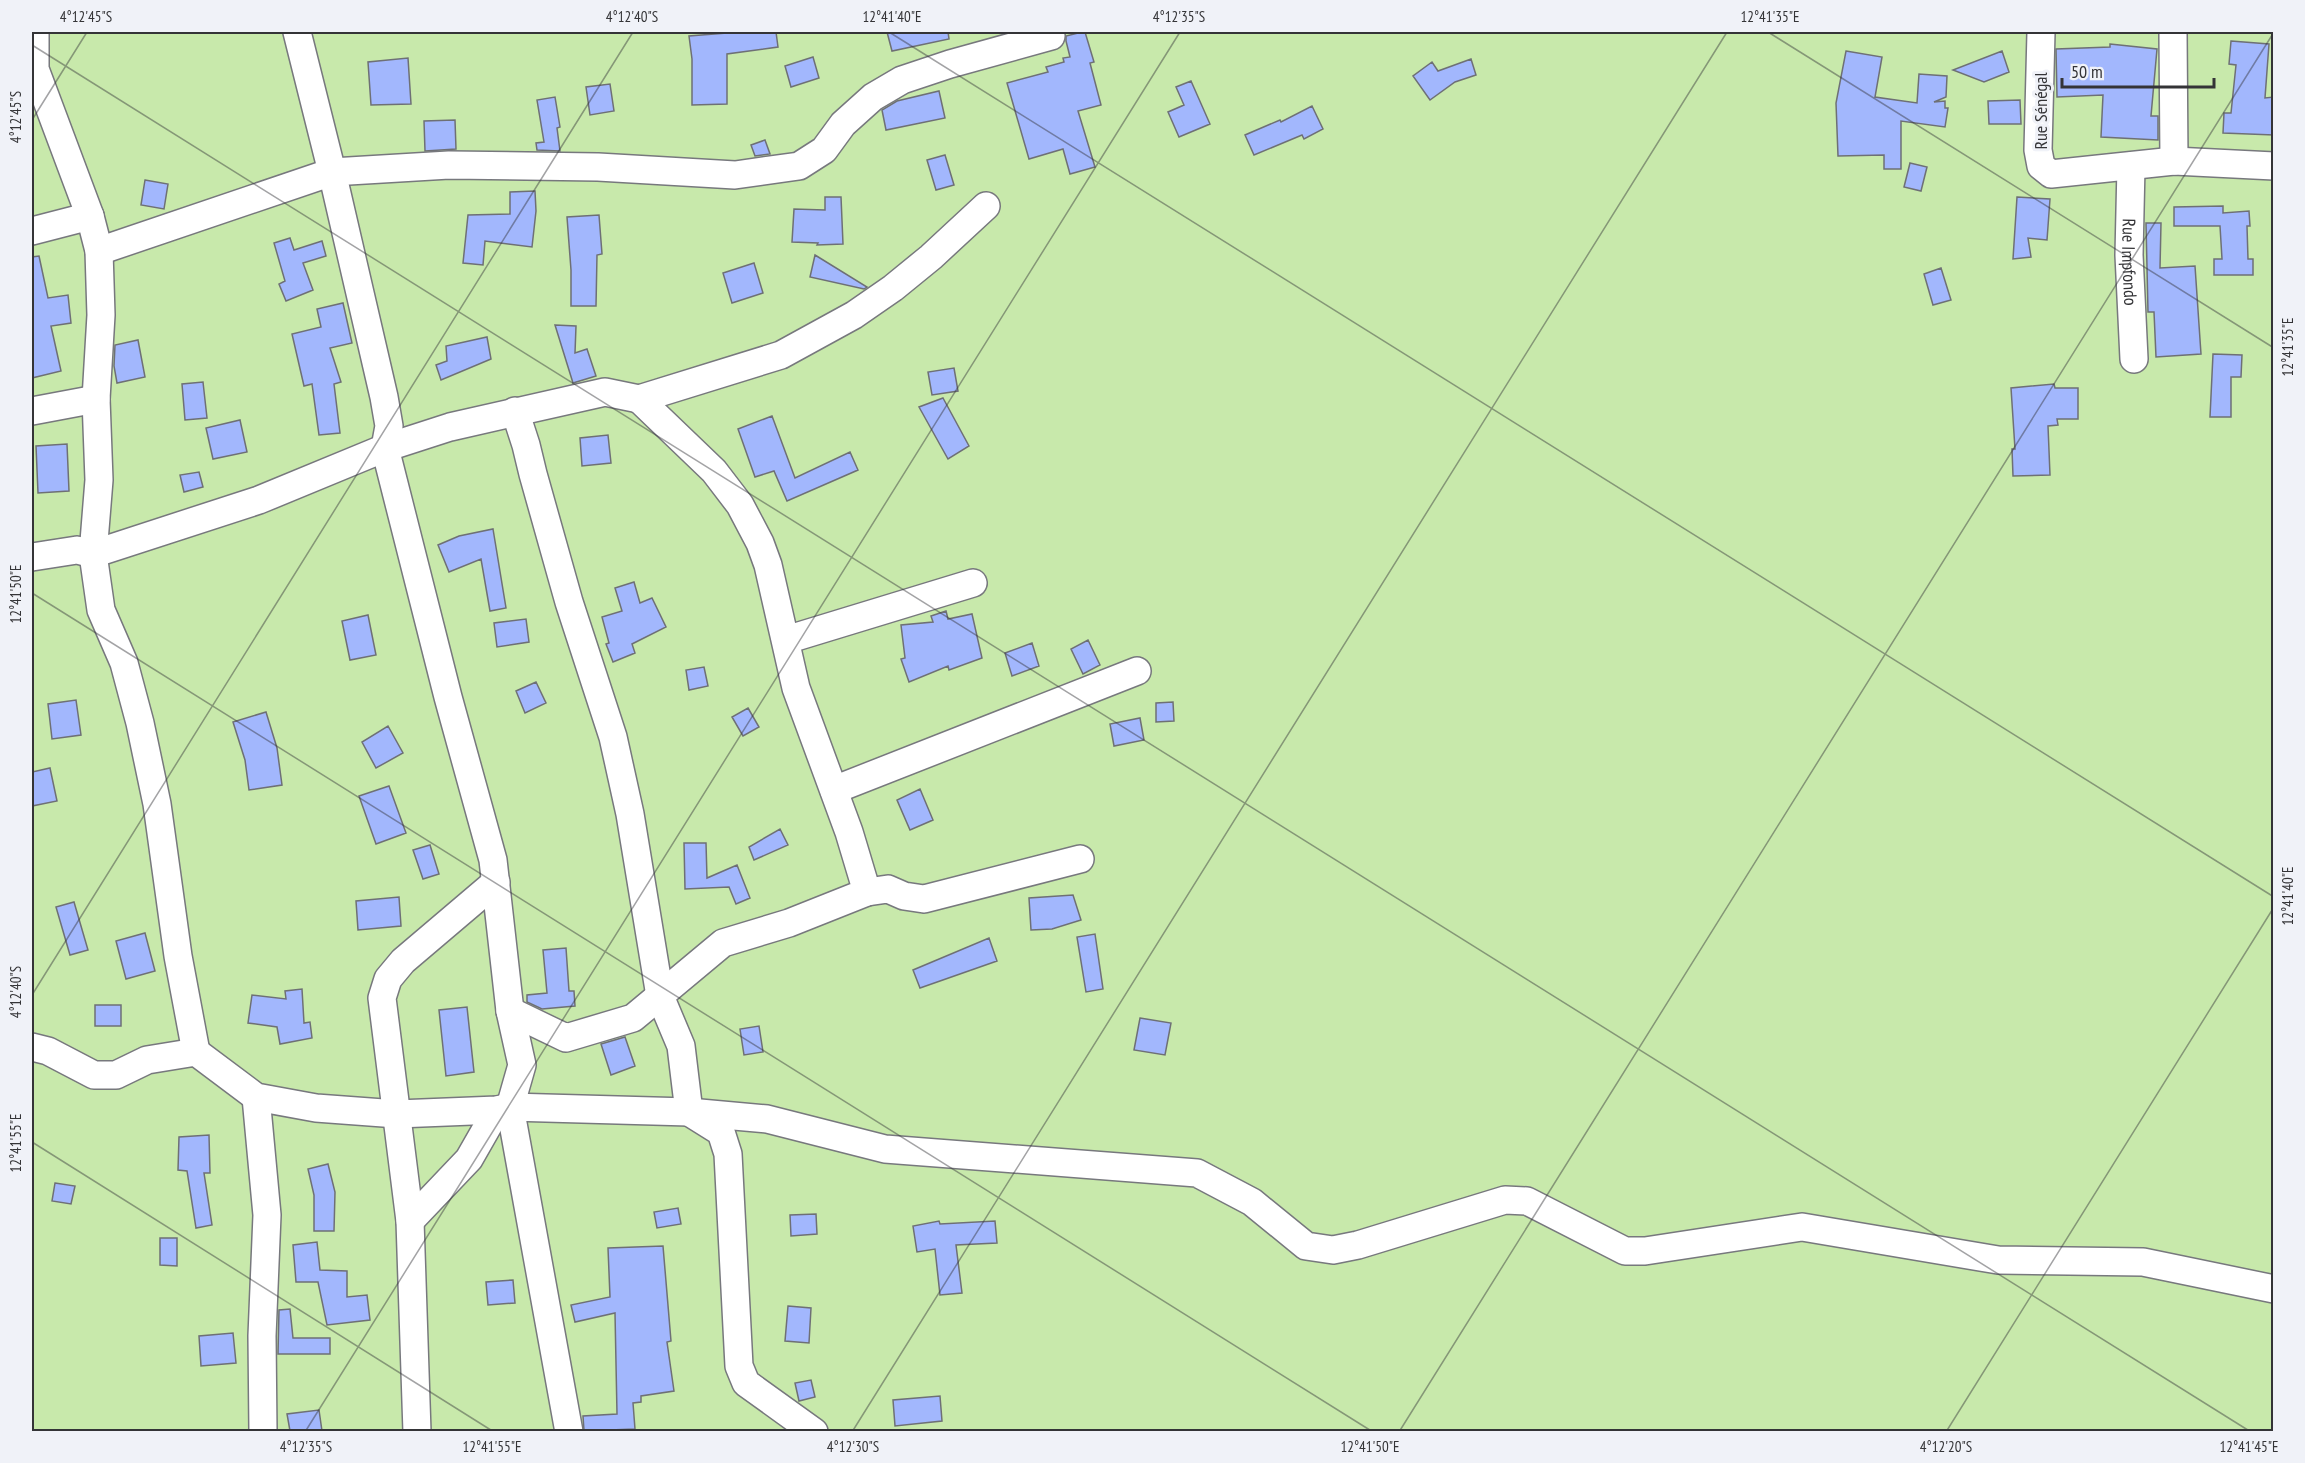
<svg xmlns="http://www.w3.org/2000/svg" width="2305" height="1463" font-family="'PT Sans Narrow',sans-serif">
	<rect width="100%" height="100%" fill="#f0f2f8"/>
	<path fill="#c8e9ab" d="M 32,32 L 2273,32 L 2273,1431 L 32,1431 Z"/>
	<path fill="#a2b7fd" stroke="#6e7075" stroke-width="1.5" d="M 740,32 L 776,32 L 778,47 L 727,54 L 727,104 L 692,105 L 692,59 L 689,36 Z
		M 887,32 L 948,32 L 949,39 L 892,51 Z
		M 1082,32 L 1085,32 L 1094,62 L 1090,63 L 1101,105 L 1078,111 L 1095,167 L 1070,174 L 1063,149 L 1029,159 L 1007,83 L 1048,72 L 1046,67 L 1064,62 L 1063,58 L 1070,57 L 1066,41 L 1066,36 Z
		M 2231,41 L 2269,44 L 2265,98 L 2274,97 L 2274,135 L 2223,133 L 2224,113 L 2231,113 L 2236,65 L 2229,64 Z
		M 2110,44 L 2157,49 L 2151,116 L 2158,116 L 2158,140 L 2101,137 L 2103,95 L 2057,97 L 2056,49 L 2110,47 Z
		M 1846,51 L 1882,57 L 1875,97 L 1917,103 L 1919,74 L 1947,76 L 1946,97 L 1934,102 L 1945,101 L 1945,108 L 1948,108 L 1945,127 L 1901,121 L 1901,169 L 1884,169 L 1884,155 L 1838,156 L 1836,103 Z
		M 2002,51 L 2009,72 L 1984,82 L 1953,70 Z
		M 813,57 L 819,78 L 791,87 L 785,66 Z
		M 408,58 L 411,104 L 371,105 L 368,62 Z
		M 1471,59 L 1476,75 L 1455,82 L 1430,100 L 1413,76 L 1432,62 L 1438,71 Z
		M 1191,81 L 1210,124 L 1179,137 L 1168,112 L 1184,105 L 1176,87 Z
		M 610,84 L 614,111 L 590,115 L 586,87 Z
		M 939,91 L 945,118 L 886,130 L 882,110 L 897,101 Z
		M 555,97 L 560,127 L 557,128 L 560,151 L 537,150 L 536,143 L 544,142 L 537,100 Z
		M 2020,100 L 2021,124 L 1989,124 L 1988,101 Z
		M 1312,106 L 1323,129 L 1304,139 L 1302,135 L 1254,155 L 1245,135 L 1280,120 L 1281,122 Z
		M 455,120 L 456,149 L 425,151 L 424,121 Z
		M 765,140 L 770,154 L 755,156 L 751,145 Z
		M 945,155 L 954,185 L 936,190 L 927,160 Z
		M 1910,163 L 1927,167 L 1921,191 L 1904,187 Z
		M 145,180 L 168,184 L 164,209 L 141,205 Z
		M 535,191 L 536,211 L 532,247 L 485,241 L 483,265 L 463,263 L 468,215 L 510,214 L 510,192 Z
		M 825,197 L 841,197 L 843,244 L 817,245 L 818,243 L 792,242 L 794,209 L 825,210 Z
		M 2017,197 L 2050,199 L 2047,240 L 2028,238 L 2031,257 L 2013,259 Z
		M 2223,206 L 2223,213 L 2249,211 L 2250,226 L 2247,226 L 2248,259 L 2253,259 L 2253,275 L 2214,275 L 2214,259 L 2222,259 L 2220,226 L 2174,226 L 2174,207 Z
		M 599,215 L 602,254 L 597,255 L 596,306 L 571,306 L 571,270 L 567,217 Z
		M 2146,223 L 2161,223 L 2160,268 L 2195,266 L 2201,354 L 2156,357 L 2154,312 L 2148,312 Z
		M 290,238 L 294,250 L 322,241 L 326,256 L 303,263 L 313,290 L 286,301 L 279,284 L 285,281 L 274,243 Z
		M 815,255 L 867,287 L 864,289 L 810,277 Z
		M 39,256 L 48,298 L 68,295 L 71,323 L 51,326 L 61,371 L 32,378 L 32,257 Z
		M 754,263 L 763,293 L 732,303 L 723,273 Z
		M 1941,268 L 1951,300 L 1933,305 L 1924,274 Z
		M 343,303 L 352,343 L 330,348 L 341,382 L 334,384 L 340,433 L 319,435 L 312,384 L 304,386 L 292,334 L 321,327 L 317,309 Z
		M 555,325 L 576,326 L 575,353 L 587,349 L 596,376 L 573,383 Z
		M 487,337 L 491,359 L 441,380 L 436,365 L 447,361 L 446,346 Z
		M 138,340 L 145,377 L 117,383 L 114,366 L 115,345 Z
		M 2213,354 L 2242,355 L 2241,377 L 2231,377 L 2231,417 L 2210,417 Z
		M 954,368 L 958,391 L 932,395 L 928,372 Z
		M 203,382 L 207,418 L 185,420 L 182,384 Z
		M 2054,384 L 2055,388 L 2078,388 L 2078,419 L 2057,419 L 2058,425 L 2048,426 L 2050,475 L 2013,476 L 2012,449 L 2015,449 L 2011,388 Z
		M 943,398 L 969,446 L 948,459 L 919,407 Z
		M 772,416 L 795,478 L 850,452 L 858,470 L 787,501 L 774,471 L 755,477 L 738,429 Z
		M 240,420 L 247,452 L 213,459 L 206,428 Z
		M 608,435 L 611,463 L 582,466 L 580,438 Z
		M 67,444 L 69,491 L 38,493 L 36,446 Z
		M 199,472 L 203,487 L 184,492 L 180,475 Z
		M 493,529 L 506,608 L 490,611 L 481,559 L 449,572 L 438,545 L 459,536 Z
		M 634,582 L 640,603 L 652,598 L 666,627 L 632,644 L 635,653 L 613,662 L 606,644 L 609,643 L 602,617 L 622,611 L 615,588 Z
		M 946,611 L 948,619 L 972,614 L 982,658 L 949,670 L 948,666 L 909,682 L 901,659 L 905,658 L 901,625 L 933,622 L 931,616 Z
		M 368,615 L 376,655 L 350,660 L 342,621 Z
		M 526,619 L 529,642 L 497,647 L 494,623 Z
		M 1088,640 L 1100,665 L 1083,674 L 1071,649 Z
		M 1032,643 L 1039,666 L 1012,676 L 1005,653 Z
		M 704,667 L 708,686 L 689,690 L 686,670 Z
		M 536,682 L 546,703 L 525,713 L 516,691 Z
		M 76,700 L 81,735 L 52,739 L 48,704 Z
		M 1173,702 L 1174,721 L 1156,722 L 1156,703 Z
		M 748,708 L 759,727 L 743,736 L 732,717 Z
		M 266,712 L 277,748 L 282,785 L 249,790 L 245,760 L 233,722 Z
		M 1140,718 L 1144,740 L 1114,746 L 1110,724 Z
		M 388,726 L 403,753 L 376,768 L 362,742 Z
		M 50,768 L 57,801 L 32,806 L 32,772 Z
		M 389,786 L 406,833 L 376,844 L 359,796 Z
		M 920,789 L 933,820 L 910,830 L 897,800 Z
		M 780,829 L 788,845 L 754,860 L 749,847 Z
		M 684,843 L 706,843 L 707,878 L 737,865 L 750,898 L 736,904 L 729,887 L 685,889 Z
		M 430,845 L 439,874 L 423,879 L 413,850 Z
		M 1073,895 L 1081,920 L 1052,929 L 1031,930 L 1029,898 Z
		M 399,897 L 401,926 L 358,930 L 356,901 Z
		M 74,902 L 88,950 L 70,955 L 56,907 Z
		M 145,933 L 155,971 L 126,979 L 116,941 Z
		M 1095,934 L 1103,989 L 1086,992 L 1077,937 Z
		M 989,938 L 997,961 L 920,988 L 913,970 Z
		M 566,948 L 569,991 L 574,991 L 575,1006 L 542,1009 L 527,1002 L 527,995 L 547,993 L 543,950 Z
		M 302,989 L 304,1023 L 310,1022 L 312,1038 L 280,1044 L 277,1027 L 248,1023 L 252,995 L 286,999 L 285,991 Z
		M 95,1005 L 121,1005 L 121,1026 L 95,1026 Z
		M 467,1007 L 474,1072 L 446,1076 L 439,1010 Z
		M 1140,1018 L 1171,1023 L 1165,1055 L 1134,1050 Z
		M 759,1026 L 763,1052 L 744,1055 L 740,1029 Z
		M 625,1037 L 635,1066 L 611,1075 L 601,1044 Z
		M 209,1135 L 210,1173 L 204,1173 L 212,1225 L 196,1228 L 187,1171 L 178,1170 L 179,1137 Z
		M 328,1164 L 335,1192 L 334,1231 L 314,1231 L 314,1195 L 308,1169 Z
		M 55,1183 L 75,1186 L 71,1204 L 52,1201 Z
		M 678,1208 L 681,1224 L 657,1228 L 654,1212 Z
		M 816,1214 L 817,1234 L 791,1236 L 790,1215 Z
		M 939,1221 L 940,1224 L 995,1221 L 997,1243 L 956,1245 L 962,1293 L 940,1295 L 935,1249 L 917,1252 L 913,1226 Z
		M 160,1238 L 177,1238 L 177,1266 L 160,1265 Z
		M 317,1242 L 320,1270 L 347,1271 L 347,1297 L 367,1295 L 370,1320 L 327,1325 L 318,1282 L 296,1282 L 293,1245 Z
		M 663,1246 L 671,1341 L 667,1342 L 674,1391 L 641,1396 L 641,1402 L 633,1403 L 635,1429 L 584,1431 L 583,1416 L 617,1414 L 615,1313 L 575,1322 L 571,1305 L 610,1297 L 608,1248 Z
		M 513,1280 L 515,1303 L 488,1305 L 486,1282 Z
		M 788,1306 L 811,1308 L 809,1343 L 785,1341 Z
		M 290,1309 L 293,1338 L 330,1338 L 330,1354 L 278,1354 L 279,1310 Z
		M 233,1333 L 236,1363 L 201,1366 L 199,1336 Z
		M 811,1380 L 815,1397 L 799,1401 L 795,1383 Z
		M 940,1396 L 942,1421 L 895,1426 L 893,1400 Z
		M 319,1410 L 322,1431 L 290,1431 L 287,1414 Z"/>
	<g fill="none" stroke-linecap="round" stroke-linejoin="round">
		<defs>
			<g id="minor">
				<path d="M 35,32 L 35,69 L 90,216 L 99,251 L 101,315 L 96,399 L 99,480 L 93,554 L 101,610 L 124,663 L 140,723 L 157,804 L 178,956 L 196,1052"/>
				<path d="M 297,32 L 332,172 L 384,397 L 389,426 L 385,448 L 448,697 L 493,860 L 510,1011 L 522,1065 L 510,1107 L 569,1432"/>
				<path d="M 2041,32 L 2038,150 L 2041,166 L 2051,174 L 2174,161 L 2274,166"/>
				<path d="M 2173,32 L 2174,161"/>
				<path id="s1" d="M 2131,166 L 2129,255 L 2134,359"/>
				<path d="M 32,231 L 90,216"/>
				<path d="M 99,251 L 332,172 L 449,165 L 598,167 L 735,175 L 799,166 L 824,150 L 843,124 L 873,97 L 902,80 L 950,64 L 1051,36"/>
				<path d="M 32,411 L 96,399"/>
				<path d="M 515,411 L 526,445 L 533,474 L 569,602 L 613,737 L 630,814 L 660,996 L 681,1046 L 689,1112 L 721,1132 L 728,1154 L 739,1366 L 746,1383 L 814,1432"/>
				<path d="M 32,557 L 77,550 L 93,554 L 259,500 L 385,448 L 450,427 L 605,392 L 639,399 L 781,355 L 854,315 L 893,288 L 931,257 L 986,206"/>
				<path d="M 786,640 L 973,583"/>
				<path d="M 834,790 L 1137,671"/>
				<path d="M 867,892 L 888,889 L 904,896 L 924,899 L 1080,859"/>
				<path d="M 510,1011 L 566,1038 L 633,1018 L 723,943 L 789,923 L 867,892 L 849,832 L 796,688 L 768,565 L 760,543 L 740,505 L 714,471 L 639,399"/>
				<path d="M 32,1047 L 48,1051 L 94,1075 L 116,1075 L 147,1060 L 196,1052 L 256,1097 L 316,1108 L 397,1114 L 497,1110 L 510,1107 L 689,1112 L 767,1119 L 885,1149 L 1197,1173 L 1252,1202 L 1306,1246 L 1333,1250 L 1358,1245 L 1505,1200 L 1527,1201 L 1625,1251 L 1645,1251 L 1802,1227 L 1998,1260 L 2143,1262 L 2274,1289"/>
				<path d="M 256,1097 L 267,1215 L 262,1336 L 263,1432"/>
				<path d="M 410,1221 L 469,1159 L 497,1110"/>
				<path d="M 417,1432 L 410,1221 L 382,998 L 388,979 L 403,961 L 496,882"/>
			</g>
		</defs>
		<use href="#minor" stroke="#77787d" stroke-width="30"/>
		<use href="#minor" stroke="#fff" stroke-width="27"/>
	</g>
	<path fill="none" stroke="#343437" stroke-width="1.5" stroke-opacity="0.45" d="M 889,32 L 2274,897M 1768,32 L 2274,348M 32,45 L 2251,1432M 32,120 L 87,32M 32,593 L 1373,1432M 32,995 L 633,32M 32,1142 L 494,1432M 305,1432 L 1180,32M 852,1432 L 1727,32M 1399,1432 L 2274,32M 1946,1432 L 2274,907"/>
	<g text-anchor="middle" dominant-baseline="central" stroke-width="6" stroke-linejoin="round" paint-order="stroke">
		<g font-size="18" fill="#343437" stroke="#f0f2f8">
			<text transform="translate(2040 111) rotate(-90)">Rue Sénégal</text>
			<text stroke="none"><textPath href="#s1" startOffset="96">Rue Impfondo</textPath></text>
		</g>
	</g>
	<rect width="2305" height="1463" fill="none" stroke="#f0f2f8" stroke-width="66"/>
	<path d="M2062 78v9h152v-9" fill="none" stroke="#343437" stroke-width="3"/>
	<text x="2071" y="78" font-size="18" fill="#343437" stroke="#f0f2f8" stroke-width="4.5" paint-order="stroke">50 m</text>
	<rect x="33" y="33" width="2239" height="1397" fill="none" stroke="#343437" stroke-width="2"/>
	<g font-size="15" text-anchor="middle" fill="#343437">
		<text x="86" y="22">4°12'45"S</text>
		<text x="632" y="22">4°12'40"S</text>
		<text x="892" y="22">12°41'40"E</text>
		<text x="1179" y="22">4°12'35"S</text>
		<text x="1770" y="22">12°41'35"E</text>
		<text transform="translate(16 117) rotate(-90)" y="5">4°12'45"S</text>
		<text transform="translate(2288 347) rotate(-90)" y="5">12°41'35"E</text>
		<text transform="translate(16 594) rotate(-90)" y="5">12°41'50"E</text>
		<text transform="translate(2288 896) rotate(-90)" y="5">12°41'40"E</text>
		<text transform="translate(16 992) rotate(-90)" y="5">4°12'40"S</text>
		<text transform="translate(16 1143) rotate(-90)" y="5">12°41'55"E</text>
		<text x="306" y="1452">4°12'35"S</text>
		<text x="492" y="1452">12°41'55"E</text>
		<text x="853" y="1452">4°12'30"S</text>
		<text x="1370" y="1452">12°41'50"E</text>
		<text x="1946" y="1452">4°12'20"S</text>
		<text x="2249" y="1452">12°41'45"E</text>
	</g>
</svg>
